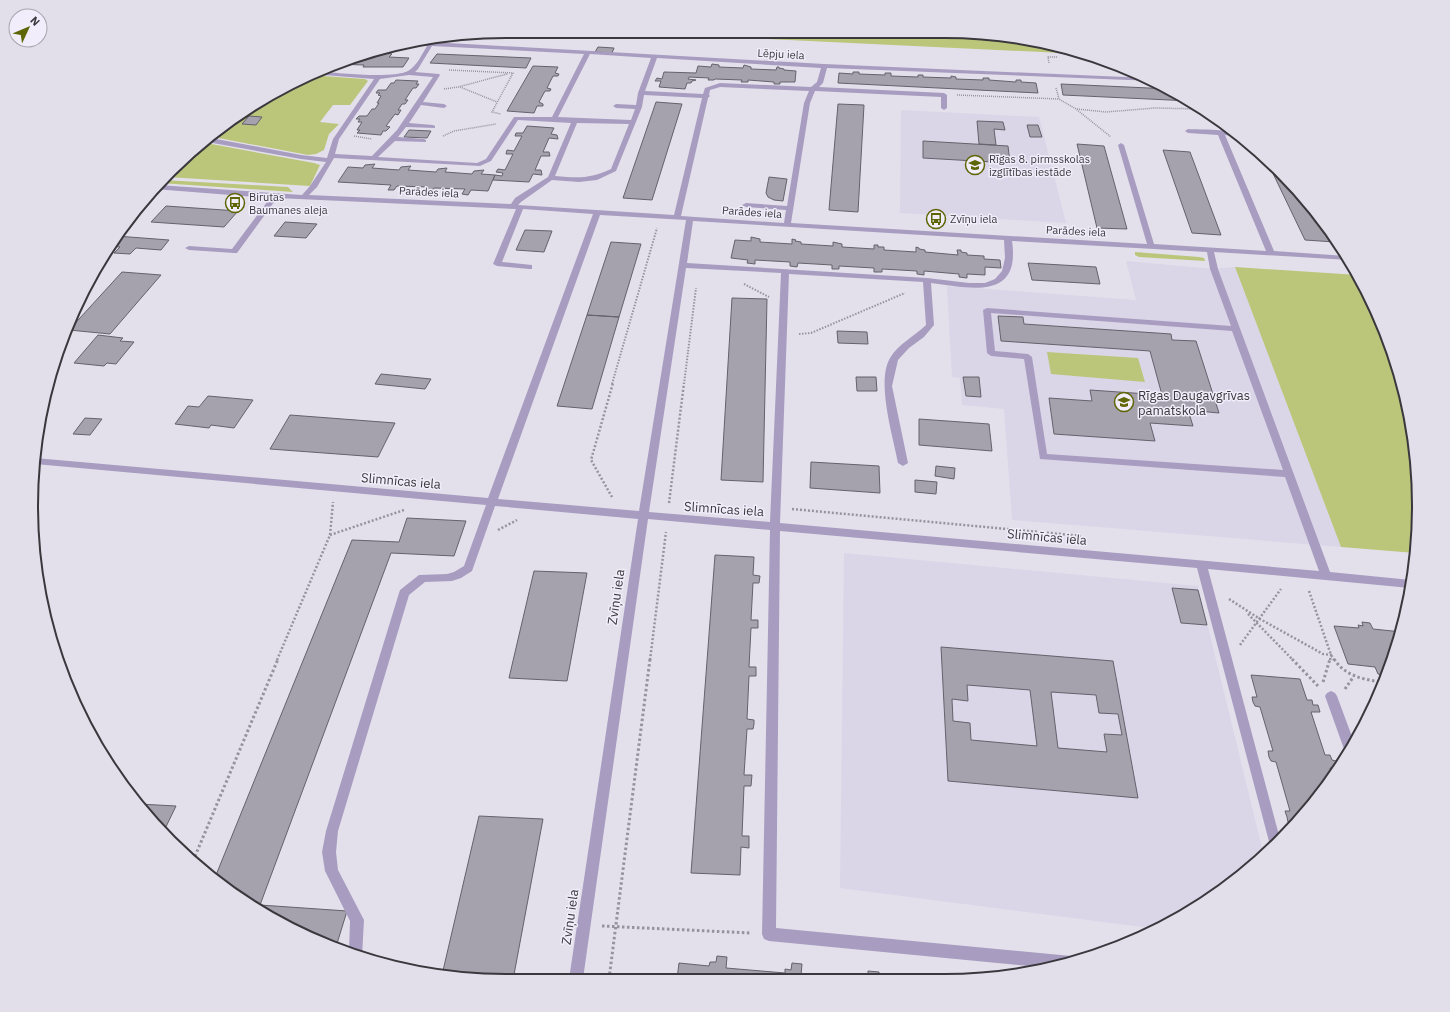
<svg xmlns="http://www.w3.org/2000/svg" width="1450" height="1012" font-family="'IBM Plex Sans',sans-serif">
	<rect width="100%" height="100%" fill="#e3e0ec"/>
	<path fill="#dbd5e8" d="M 901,110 L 1039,117 L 1066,223 L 900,213 Z
		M 1126,261 L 1214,269 L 1235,267 L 1341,547 L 1012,520 L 1004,409 L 962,405 L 960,378 L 952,377 L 947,286 L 1136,300 Z
		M 844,553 L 1198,586 L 1264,856 L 1257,863 L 1158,929 L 840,888 Z"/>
	<path fill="#bcc67a" d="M 599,31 L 944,31 L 1037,40 L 1082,54 Z
		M 309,75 L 365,79 L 368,81 L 350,105 L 333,105 L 320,122 L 339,124 L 329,134 L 324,150 L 316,154 L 308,155 L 213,137 L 242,111 Z
		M 206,143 L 314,163 L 320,165 L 310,186 L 167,177 Z
		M 163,180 L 288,187 L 293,192 L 160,183 Z
		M 1135,252 L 1199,257 L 1204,258 L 1205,261 L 1139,257 L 1135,255 Z
		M 1235,267 L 1358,275 L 1394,353 L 1415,444 L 1418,537 L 1415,553 L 1341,547 Z
		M 1047,352 L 1138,358 L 1145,382 L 1051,374 Z"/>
	<path fill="#a5a1ad" stroke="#65626c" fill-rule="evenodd" d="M 598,47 L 614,48 L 612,53 L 595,52 Z
		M 381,52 L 392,54 L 389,57 L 409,58 L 403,67 L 363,67 L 364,65 L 335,64 L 330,65 L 359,55 L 377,56 Z
		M 437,54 L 531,58 L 526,68 L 430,63 Z
		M 712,64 L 719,65 L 719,67 L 743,68 L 744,65 L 751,67 L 751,69 L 776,70 L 777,67 L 779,67 L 779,68 L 784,69 L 784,70 L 796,71 L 795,82 L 780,82 L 780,84 L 774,84 L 774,82 L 748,80 L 748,82 L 741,82 L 742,80 L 715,79 L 714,80 L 708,80 L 709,78 L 689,77 L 688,79 L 696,80 L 692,81 L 691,83 L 687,83 L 685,89 L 659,87 L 661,81 L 655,81 L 657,78 L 662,79 L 664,72 L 696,73 L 698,66 L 711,67 Z
		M 533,66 L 558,67 L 555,73 L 559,74 L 558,76 L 553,76 L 547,88 L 551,89 L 550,91 L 545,91 L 539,102 L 543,104 L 543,106 L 537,106 L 534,113 L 507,111 Z
		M 853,72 L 859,72 L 859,74 L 885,75 L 885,73 L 891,73 L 891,76 L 918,77 L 918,75 L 923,75 L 923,77 L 951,78 L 951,76 L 956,77 L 956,79 L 983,80 L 983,78 L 989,78 L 989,80 L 1016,82 L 1016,80 L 1021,80 L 1021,82 L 1036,83 L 1038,93 L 838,83 L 839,73 L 853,74 Z
		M 396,80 L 418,81 L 416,84 L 419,84 L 416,88 L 413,88 L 405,100 L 408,100 L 405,104 L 402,104 L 398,110 L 401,110 L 398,115 L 395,114 L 386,126 L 390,127 L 386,131 L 383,131 L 381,135 L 357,133 L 360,130 L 357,130 L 362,122 L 358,122 L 360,119 L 356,119 L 359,116 L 367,116 L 372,109 L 375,109 L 379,103 L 377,103 L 381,96 L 378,95 L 380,93 L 376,93 L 378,90 L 386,90 L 391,83 L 394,83 Z
		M 1061,84 L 1171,89 L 1191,101 L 1063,95 Z
		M 656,102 L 682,104 L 652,200 L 623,198 Z
		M 838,104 L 864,105 L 858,212 L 829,210 Z
		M 249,116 L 262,117 L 256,125 L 242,124 Z
		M 977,121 L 1003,122 L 1005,130 L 994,129 L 996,145 L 979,144 Z
		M 1027,125 L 1038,125 L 1042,137 L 1030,137 Z
		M 527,126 L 554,128 L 551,134 L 557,135 L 558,139 L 549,138 L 543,152 L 549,152 L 550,156 L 541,156 L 535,170 L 541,170 L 542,175 L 533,174 L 529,182 L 493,180 L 495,175 L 502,176 L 503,173 L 496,172 L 498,169 L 505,170 L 513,154 L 506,154 L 507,150 L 514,151 L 522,136 L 515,136 L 516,133 L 523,133 Z
		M 409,130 L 431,131 L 427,138 L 404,137 Z
		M 923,141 L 1008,146 L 1010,163 L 923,158 Z
		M 1077,144 L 1104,146 L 1127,229 L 1097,228 Z
		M 1163,150 L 1190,152 L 1221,235 L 1192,233 Z
		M 1267,161 L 1301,193 L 1335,242 L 1305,240 Z
		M 375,164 L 372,168 L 399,170 L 401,167 L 411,166 L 408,170 L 436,172 L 438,169 L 447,168 L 445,172 L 472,174 L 474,171 L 484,170 L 481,174 L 495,175 L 488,191 L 471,190 L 468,195 L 462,194 L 465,189 L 434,188 L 431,192 L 425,192 L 428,187 L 397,186 L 394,190 L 388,190 L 391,185 L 338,182 L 348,167 L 363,168 L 365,165 Z
		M 769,177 L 787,179 L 783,201 L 774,200 L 768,197 L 766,193 Z
		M 166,206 L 238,211 L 224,227 L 151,222 Z
		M 285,222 L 317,224 L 306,238 L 274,236 Z
		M 525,230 L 552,231 L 544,252 L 516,250 Z
		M 116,236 L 169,240 L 161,250 L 136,248 L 130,254 L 114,253 L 120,247 L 109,246 Z
		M 751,237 L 760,239 L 760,242 L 792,244 L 792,239 L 796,240 L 795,241 L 801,242 L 801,244 L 833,246 L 833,242 L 842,244 L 842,247 L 874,249 L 874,245 L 878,245 L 878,247 L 884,247 L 884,250 L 916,252 L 916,247 L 919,248 L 919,249 L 925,250 L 925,252 L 958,255 L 957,250 L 961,250 L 961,252 L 967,253 L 967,255 L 984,256 L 984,259 L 1000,260 L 1001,268 L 985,267 L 985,275 L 967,274 L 967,278 L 959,277 L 959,274 L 924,271 L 924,275 L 917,274 L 917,271 L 882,269 L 882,272 L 874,272 L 874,268 L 839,266 L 839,269 L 832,269 L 832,265 L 798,263 L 797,267 L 790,266 L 790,262 L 755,260 L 755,264 L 747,263 L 748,260 L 731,258 L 735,240 L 751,241 Z
		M 611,242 L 641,244 L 619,317 L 587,315 Z
		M 1028,263 L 1096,267 L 1100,284 L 1032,280 Z
		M 122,272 L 161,275 L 110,334 L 69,330 Z
		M 732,298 L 767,299 L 763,482 L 721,480 Z
		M 587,315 L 619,317 L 592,409 L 557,406 Z
		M 998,316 L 1023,317 L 1024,324 L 1171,334 L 1172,340 L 1196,341 L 1219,413 L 1188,410 L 1193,426 L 1150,423 L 1155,441 L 1054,434 L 1049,398 L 1092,401 L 1090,390 L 1162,395 L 1150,351 L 1001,341 Z
		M 837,331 L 867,332 L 868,344 L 838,343 Z
		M 98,335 L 123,338 L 120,341 L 134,342 L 116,364 L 107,363 L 104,366 L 74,363 Z
		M 381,374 L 431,379 L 425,389 L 375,384 Z
		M 856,377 L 876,377 L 877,391 L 857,391 Z
		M 963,377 L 979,377 L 981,397 L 966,396 Z
		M 208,396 L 253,400 L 234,428 L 211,425 L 209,428 L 175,424 L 188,406 L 199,407 Z
		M 290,415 L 395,423 L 378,457 L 270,449 Z
		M 85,418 L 102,419 L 90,435 L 73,434 Z
		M 919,419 L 989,424 L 992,451 L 919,445 Z
		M 811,462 L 879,466 L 880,493 L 810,488 Z
		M 936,466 L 955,468 L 954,479 L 935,476 Z
		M 915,480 L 937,482 L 936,494 L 915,492 Z
		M 407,518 L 466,521 L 454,556 L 391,553 L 260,905 L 347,911 L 336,947 L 296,932 L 214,880 L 352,540 L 399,542 Z
		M 715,555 L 754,557 L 753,575 L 760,576 L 759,583 L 753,583 L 751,620 L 758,620 L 758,628 L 751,628 L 749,667 L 756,667 L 756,676 L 749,676 L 747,719 L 754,720 L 754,724 L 753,729 L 747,729 L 744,775 L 752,775 L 751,786 L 744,786 L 742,836 L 749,836 L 749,848 L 741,847 L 740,875 L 691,873 Z
		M 534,571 L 587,573 L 567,681 L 509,678 Z
		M 1172,588 L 1198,590 L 1207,625 L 1181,623 Z
		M 1362,622 L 1370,623 L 1373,629 L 1402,632 L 1388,667 L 1386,667 L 1387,671 L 1385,675 L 1378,674 L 1375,667 L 1348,664 L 1334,626 L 1359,628 L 1358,625 L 1363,626 Z
		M 941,647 L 1113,661 L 1138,798 L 948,781 ZM 967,685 L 1030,690 L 1037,746 L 971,740 L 970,723 L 953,721 L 952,699 L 968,701 ZM 1051,692 L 1096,695 L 1099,713 L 1118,714 L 1122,735 L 1104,734 L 1107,752 L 1058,748 Z
		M 1251,675 L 1300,679 L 1307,700 L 1312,700 L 1313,705 L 1318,705 L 1320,712 L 1311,712 L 1325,755 L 1330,755 L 1332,760 L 1336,761 L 1339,767 L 1338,768 L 1330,768 L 1333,776 L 1321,795 L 1294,823 L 1288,822 L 1287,817 L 1285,811 L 1290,811 L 1276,762 L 1271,761 L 1269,757 L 1268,751 L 1273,751 L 1260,707 L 1255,706 L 1253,702 L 1252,697 L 1257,697 Z
		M 139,804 L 176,806 L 163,833 L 149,819 Z
		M 479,816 L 543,819 L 513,980 L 475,980 L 442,975 Z
		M 717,956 L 727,957 L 726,968 L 785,973 L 785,969 L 791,970 L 792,963 L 802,964 L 801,975 L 833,978 L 677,979 L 679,963 L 709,966 L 710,962 L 716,962 Z
		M 868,971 L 879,972 L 879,978 L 862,978 L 862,976 L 868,976 Z"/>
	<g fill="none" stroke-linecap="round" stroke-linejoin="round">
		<path stroke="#95939c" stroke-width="1.5" stroke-dasharray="1 1" stroke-linecap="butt" d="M 1049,63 L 1048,57 L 1058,57
			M 449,70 L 513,73 L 492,112 L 501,114
			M 460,87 L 497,102
			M 1056,88 L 1059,99 L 1076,109 L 1111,137
			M 444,89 L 458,87 L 507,74
			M 957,95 L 1059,99
			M 1077,109 L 1106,112 L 1155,108 L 1202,109
			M 354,136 L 372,139
			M 443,136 L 454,131 L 496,124"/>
		<path stroke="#95939c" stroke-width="2" stroke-dasharray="1.5 1.5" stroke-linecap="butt" d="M 1350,272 L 1357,272
			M 744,284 L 769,297
			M 799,334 L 811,333 L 905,293
			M 612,384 L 657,228
			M 684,384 L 696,288"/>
		<path stroke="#95939c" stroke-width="2.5" stroke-dasharray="2 2" stroke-linecap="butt" d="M 612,497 L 591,460 L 613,383
			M 669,503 L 684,383
			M 792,509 L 1082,536
			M 498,530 L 517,520
			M 330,535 L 404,510
			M 1309,591 L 1331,655 L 1334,660
			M 1229,599 L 1260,619 L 1323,654 L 1331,655 L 1330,660
			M 1248,614 L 1293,660
			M 1240,645 L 1281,589
			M 277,660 L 330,535 L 333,502
			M 650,660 L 666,532"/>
		<path stroke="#95939c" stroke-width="3" stroke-dasharray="2.5 2.5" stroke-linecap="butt" d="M 1292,659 L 1318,686
			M 1334,659 C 1345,676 1364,680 1383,682
			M 1323,682 L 1330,659
			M 1345,689 L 1354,676
			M 193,861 L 278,659
			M 602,926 L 751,933
			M 609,979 L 650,659"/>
		<path fill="#a89dc0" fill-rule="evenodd" d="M 431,42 L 824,64 L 1148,78 L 1154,81 L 827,68 L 823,83 L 819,87 L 944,93 L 947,95 L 947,108 L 944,110 L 941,108 L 941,97 L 815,91 L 810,103 L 791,223 L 1147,244 L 1118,145 L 1121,143 L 1124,145 L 1154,244 L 1266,251 L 1218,135 L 1188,133 L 1185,131 L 1188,129 C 1201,130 1232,128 1241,137 L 1225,135 L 1274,251 L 1346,256 L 1349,260 L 1214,252 L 1218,269 L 1330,572 L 1411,580 L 1410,588 L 1208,569 L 1280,839 L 1271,849 L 1197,568 L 780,531 L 776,928 L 1071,956 L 1076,958 L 1077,961 L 1050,968 L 769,941 L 764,939 L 762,934 L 770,530 L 648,519 L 583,979 L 569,979 L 638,519 L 495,506 L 472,571 L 461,578 L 452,581 L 425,582 L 409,595 L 338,831 L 336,852 L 338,870 L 364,920 L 362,957 L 349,952 L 350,921 L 325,871 L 322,852 L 326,831 L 399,593 L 400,590 L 419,575 L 447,574 L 454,572 L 464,566 L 486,505 L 35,464 L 35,458 L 488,498 L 593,214 L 523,209 L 502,262 L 532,265 L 532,269 L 529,269 L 497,266 L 493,264 L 516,209 L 277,198 L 237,253 L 234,253 L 189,250 L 185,248 L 189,246 L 232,249 L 270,198 L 154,189 L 158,185 L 302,195 L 310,186 L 326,162 L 301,159 L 207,142 L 211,138 L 301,155 L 327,158 L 333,139 L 374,79 L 311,74 L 316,71 C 337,73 392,79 408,71 C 417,66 422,54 427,46 L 410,46 L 407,44 ZM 432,46 L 584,54 L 552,117 L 514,117 L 486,159 L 477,163 L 378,157 L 395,141 L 426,142 L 426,140 L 424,139 L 398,137 L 406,127 L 435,128 L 435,126 L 433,125 L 409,123 L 421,105 L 444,108 L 447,106 L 444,104 L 423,102 L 440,75 L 439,74 L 415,72 L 418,69 ZM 590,54 L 651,58 L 638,93 L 636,105 L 616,104 L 613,106 L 616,108 L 635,109 L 631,120 L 558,117 ZM 657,58 L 821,68 L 817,82 L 811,87 L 720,83 L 705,88 L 703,94 L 645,91 ZM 409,75 L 433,77 L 397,130 L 372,156 L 335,154 L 339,139 L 380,79 ZM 720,87 L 809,91 L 804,103 L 787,206 L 746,203 L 742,205 L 746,207 L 786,210 L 784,223 L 681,216 L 708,98 L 710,96 L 709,95 L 710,90 ZM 644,95 L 702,98 L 674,215 L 518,205 L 521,202 L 552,180 L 579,182 L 597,180 L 616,171 L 642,107 ZM 518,120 L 571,123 L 548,177 L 515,198 L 511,204 L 309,195 L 317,187 L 334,158 L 480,166 L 491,161 ZM 577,123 L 629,124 L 611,169 C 589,179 579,178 555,176 ZM 600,215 L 686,220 L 639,511 L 498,499 ZM 693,221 L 1004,240 L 1005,258 L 1002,271 L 995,279 L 985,283 L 969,283 L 927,278 L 687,263 ZM 1012,241 L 1207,252 L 1210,269 L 1231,326 L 987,308 L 983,310 L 987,353 L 991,356 L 1024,359 L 1040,459 L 1285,477 L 1319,571 L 780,523 L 789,274 L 923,282 L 926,325 C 915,336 898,344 890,358 C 876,382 893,436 898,463 L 903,466 L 908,463 L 892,386 L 898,360 L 909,348 L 924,337 L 934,325 L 931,283 C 970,288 1021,301 1012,241 ZM 686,268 L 781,273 L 770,522 L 649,512 ZM 991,313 L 1232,331 L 1283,470 L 1047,454 L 1032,357 L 1028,354 L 995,351 Z
			M 1331,691 L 1335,693 L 1337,696 L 1354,742 L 1347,753 L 1344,749 L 1325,696 L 1327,693 Z"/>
	</g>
	<defs>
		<symbol id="school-ring" viewBox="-11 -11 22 22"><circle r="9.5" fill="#f1edfa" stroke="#5e6605" stroke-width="1.5"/><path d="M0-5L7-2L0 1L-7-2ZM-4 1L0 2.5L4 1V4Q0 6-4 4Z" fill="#5e6605"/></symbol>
		<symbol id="bus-ring" viewBox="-11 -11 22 22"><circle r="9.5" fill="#f1edfa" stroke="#5e6605" stroke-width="1.5"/><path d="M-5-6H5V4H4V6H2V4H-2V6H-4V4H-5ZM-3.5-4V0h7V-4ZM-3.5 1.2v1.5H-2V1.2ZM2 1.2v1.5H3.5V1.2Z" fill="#5e6605"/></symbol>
	</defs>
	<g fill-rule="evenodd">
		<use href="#school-ring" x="964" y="154" width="22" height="22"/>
		<use href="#bus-ring" x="224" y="192" width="22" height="22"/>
		<use href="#bus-ring" x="925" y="208" width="22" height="22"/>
		<use href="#school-ring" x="1113" y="391" width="22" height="22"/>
	</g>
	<g text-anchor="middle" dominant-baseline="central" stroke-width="3" stroke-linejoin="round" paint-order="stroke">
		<g font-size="11" fill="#3a383d" stroke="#f1edfa">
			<text transform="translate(781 54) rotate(3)">Lēpju iela</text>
			<text transform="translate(429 192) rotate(3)">Parādes iela</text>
			<text transform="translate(752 212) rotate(4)">Parādes iela</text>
			<text transform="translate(1076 231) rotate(3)">Parādes iela</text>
		</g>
		<g font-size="11" fill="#3a383d" stroke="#f1edfa" text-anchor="start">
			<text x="989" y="159">Rīgas 8. pirmsskolas<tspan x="989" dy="13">izglītības iestāde</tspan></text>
			<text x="249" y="197">Birutas<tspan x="249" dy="13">Baumanes aleja</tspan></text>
			<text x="950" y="219">Zvīņu iela</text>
		</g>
		<g font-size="13" fill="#3a383d" stroke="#f1edfa" text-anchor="start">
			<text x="1138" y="395">Rīgas Daugavgrīvas<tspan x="1138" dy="15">pamatskola</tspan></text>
		</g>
		<g font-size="13" fill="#3a383d" stroke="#f1edfa">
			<text transform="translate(401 481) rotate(5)">Slimnīcas iela</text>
			<text transform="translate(724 509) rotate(4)">Slimnīcas iela</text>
			<text transform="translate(1047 537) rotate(5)">Slimnīcas iela</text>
			<text transform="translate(616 597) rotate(-82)">Zvīņu iela</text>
			<text transform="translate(570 917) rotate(-82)">Zvīņu iela</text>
		</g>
	</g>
	<path d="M0 0H1450V1012H0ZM506 38H944A468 468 0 0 1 1412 506V506A468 468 0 0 1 944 974H506A468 468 0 0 1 38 506V506A468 468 0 0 1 506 38Z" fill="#e2dfeb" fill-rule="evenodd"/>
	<path fill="none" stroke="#3a383d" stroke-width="2" d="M506 38H944A468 468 0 0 1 1412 506V506A468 468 0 0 1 944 974H506A468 468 0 0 1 38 506V506A468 468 0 0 1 506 38Z"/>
	<g transform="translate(28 28) rotate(46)"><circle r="19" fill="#f1edfa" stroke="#a8a5ae"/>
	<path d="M0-3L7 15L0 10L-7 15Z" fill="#5e6605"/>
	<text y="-6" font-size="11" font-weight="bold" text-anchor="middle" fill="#3a383d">N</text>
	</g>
</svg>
